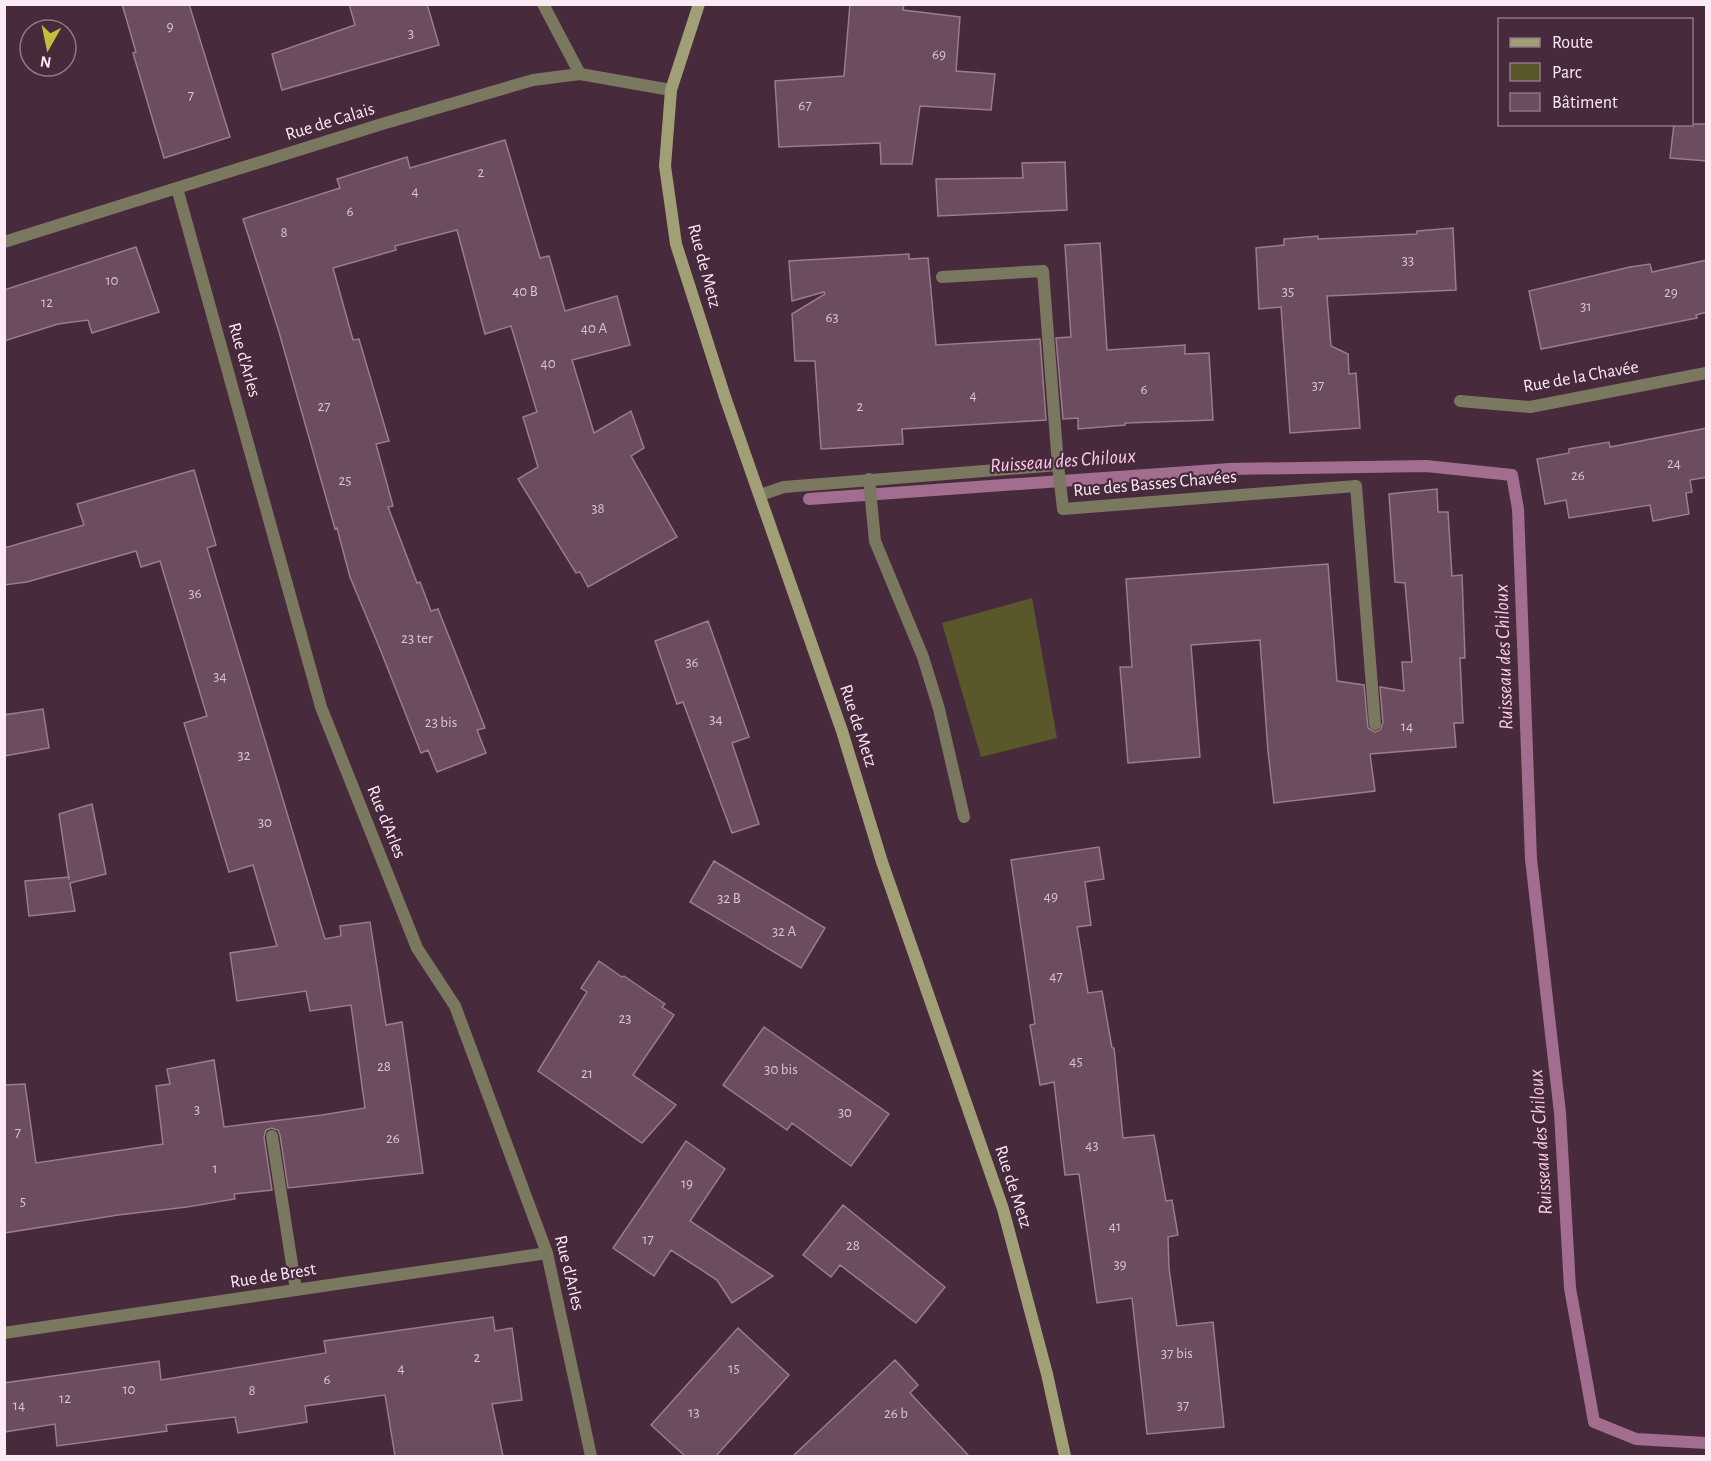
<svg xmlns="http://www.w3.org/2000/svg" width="1711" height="1461" font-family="'Alegreya Sans',sans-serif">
	<rect width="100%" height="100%" fill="#472b3d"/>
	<path fill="#5a582b" d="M 1032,598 L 1057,738 L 981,757 L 942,623 Z"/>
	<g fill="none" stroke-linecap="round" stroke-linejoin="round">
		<path stroke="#a36d8f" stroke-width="12" d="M 809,499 L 1230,469 L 1426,466 L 1512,475 L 1518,509 L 1531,859 L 1560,1113 L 1570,1288 L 1594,1422 L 1636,1439 L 1706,1443"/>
	</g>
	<path fill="#6b4d5f" stroke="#9b7b8e" stroke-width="1.5" d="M 122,4 L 189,4 L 230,137 L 164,158 L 133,53 L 136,52 Z
		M 349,4 L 427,4 L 439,45 L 282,90 L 272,54 L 355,25 Z
		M 850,4 L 904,4 L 903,10 L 960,17 L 956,71 L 995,74 L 991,110 L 920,106 L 912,164 L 881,164 L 880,143 L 779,147 L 775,81 L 844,76 Z
		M 1674,124 L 1707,124 L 1707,161 L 1670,158 Z
		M 505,140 L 540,258 L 549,256 L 565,311 L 617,296 L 630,345 L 572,360 L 594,433 L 631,411 L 644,448 L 631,456 L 677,537 L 588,587 L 580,572 L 576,573 L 518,479 L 538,467 L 523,417 L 537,412 L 511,326 L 485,334 L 457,230 L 395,246 L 396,250 L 333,268 L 353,340 L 359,339 L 389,441 L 376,444 L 393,506 L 388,507 L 417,583 L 420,582 L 431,611 L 438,609 L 485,728 L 477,730 L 486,753 L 437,772 L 428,750 L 421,753 L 380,649 L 350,577 L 337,528 L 335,529 L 279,332 L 243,219 L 340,188 L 337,179 L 407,157 L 410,168 Z
		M 1065,162 L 1067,210 L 938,216 L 936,179 L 1023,178 L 1022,163 Z
		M 1453,228 L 1456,290 L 1327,296 L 1331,346 L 1348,354 L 1349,374 L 1356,373 L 1360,428 L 1290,433 L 1281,307 L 1259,309 L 1256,248 L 1284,245 L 1284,239 L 1318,236 L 1318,239 L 1417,234 L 1417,231 Z
		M 1100,243 L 1107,350 L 1185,345 L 1185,354 L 1209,353 L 1213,420 L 1125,423 L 1125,425 L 1078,429 L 1078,418 L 1063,419 L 1056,338 L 1071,337 L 1065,245 Z
		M 136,247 L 159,312 L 92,333 L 88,320 L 58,324 L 4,341 L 4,290 Z
		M 909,254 L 909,259 L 928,258 L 936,345 L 1040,339 L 1046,420 L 902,429 L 903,444 L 821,449 L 815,361 L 795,361 L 792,314 L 825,294 L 824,292 L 792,301 L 789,261 Z
		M 1707,260 L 1707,312 L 1696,315 L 1697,318 L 1541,349 L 1529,291 L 1630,267 L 1650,264 L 1652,272 Z
		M 1707,428 L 1707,477 L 1690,480 L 1692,492 L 1686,493 L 1689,514 L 1653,521 L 1650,505 L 1569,518 L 1566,500 L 1545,504 L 1537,459 L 1569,453 L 1569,449 L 1609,442 L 1610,447 Z
		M 194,470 L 216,545 L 207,548 L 325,939 L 341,936 L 340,926 L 370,922 L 386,1025 L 402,1022 L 423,1173 L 288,1188 L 280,1135 L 278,1130 L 271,1128 L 266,1130 L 264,1137 L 272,1190 L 234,1194 L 235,1199 L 187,1207 L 118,1215 L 4,1233 L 4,1085 L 25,1084 L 36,1163 L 163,1144 L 156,1086 L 170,1084 L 167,1069 L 214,1060 L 224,1127 L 322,1115 L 365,1108 L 351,1005 L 310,1011 L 306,991 L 237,1001 L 230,953 L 277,946 L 253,865 L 229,872 L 184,723 L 207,716 L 160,561 L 141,567 L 136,551 L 27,582 L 4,585 L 4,548 L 84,525 L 77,504 Z
		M 1437,489 L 1438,512 L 1448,512 L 1452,576 L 1462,575 L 1465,658 L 1460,658 L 1463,723 L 1454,723 L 1456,747 L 1370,754 L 1375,791 L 1274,803 L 1268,751 L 1260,640 L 1191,645 L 1200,757 L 1128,763 L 1120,667 L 1132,667 L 1126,579 L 1328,564 L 1337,681 L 1364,685 L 1368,728 L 1375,732 L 1380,730 L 1383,723 L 1380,687 L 1404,691 L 1402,662 L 1412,662 L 1405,583 L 1395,582 L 1389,494 Z
		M 708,621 L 749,737 L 732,743 L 759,824 L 732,833 L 683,702 L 677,704 L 655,641 Z
		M 43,709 L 49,748 L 4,756 L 4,715 Z
		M 92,804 L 106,874 L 70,883 L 75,911 L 29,916 L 25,881 L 69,877 L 69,880 L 59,814 Z
		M 1099,847 L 1104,879 L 1085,882 L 1091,925 L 1077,927 L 1088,993 L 1102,991 L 1112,1048 L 1114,1048 L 1123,1138 L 1154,1135 L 1166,1201 L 1172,1200 L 1178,1235 L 1168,1237 L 1169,1268 L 1177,1326 L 1213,1322 L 1224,1427 L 1147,1434 L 1132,1298 L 1097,1303 L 1079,1174 L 1065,1175 L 1054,1082 L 1040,1085 L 1030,1025 L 1035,1024 L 1011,860 Z
		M 714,861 L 825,928 L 801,968 L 690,902 Z
		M 599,961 L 622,977 L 624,976 L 665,1004 L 662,1007 L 674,1015 L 633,1075 L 676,1105 L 642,1143 L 538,1071 L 587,992 L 581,988 Z
		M 764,1027 L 889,1114 L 851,1166 L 792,1123 L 787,1130 L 723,1085 Z
		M 686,1141 L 725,1169 L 690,1221 L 773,1276 L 732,1303 L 717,1280 L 671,1250 L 654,1276 L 613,1248 Z
		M 843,1205 L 945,1287 L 916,1323 L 840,1265 L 831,1277 L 803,1255 Z
		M 493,1317 L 495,1331 L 512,1328 L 522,1400 L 492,1404 L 503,1456 L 395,1456 L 385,1395 L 305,1406 L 307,1422 L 238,1433 L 235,1417 L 166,1425 L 167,1431 L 57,1446 L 55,1424 L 4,1432 L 4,1383 L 159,1361 L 161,1380 L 326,1353 L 324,1341 Z
		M 738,1328 L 789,1375 L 716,1456 L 685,1456 L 651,1425 Z
		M 895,1360 L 918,1385 L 910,1393 L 969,1456 L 793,1456 Z"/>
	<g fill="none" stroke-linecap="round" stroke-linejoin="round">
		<path stroke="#7a7960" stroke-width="12" d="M 942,277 L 1043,271 L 1058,465
			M 869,479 L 875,541 L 923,657 L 939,709 L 964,817
			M 272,1136 L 296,1290"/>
		<path stroke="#7a7960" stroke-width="12" d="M 543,4 L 580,74
			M 177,188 L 321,707 L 417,948 L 455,1006 L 547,1253 L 591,1456
			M 4,242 L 382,124 L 533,80 L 580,74 L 671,90
			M 1460,401 L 1530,407 L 1706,373
			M 760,495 L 784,487 L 1058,465 L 1063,509 L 1356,486 L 1375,724
			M 4,1333 L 547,1253"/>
		<path stroke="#a09f76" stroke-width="12" d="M 699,4 L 671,90 L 665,166 L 676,244 L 725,397 L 842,731 L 882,862 L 1003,1209 L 1047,1374 L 1065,1456"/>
	</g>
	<g text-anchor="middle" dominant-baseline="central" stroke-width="4.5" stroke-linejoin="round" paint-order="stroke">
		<g font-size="15" fill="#d8c3d0">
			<text x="170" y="26">9</text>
			<text x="411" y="33">3</text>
			<text x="939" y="54">69</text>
			<text x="191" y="95">7</text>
			<text x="805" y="105">67</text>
			<text x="481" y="172">2</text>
			<text x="415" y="191">4</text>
			<text x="350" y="211">6</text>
			<text x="284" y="232">8</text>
			<text x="1408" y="260">33</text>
			<text x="112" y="280">10</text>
			<text x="525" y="291">40 B</text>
			<text x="1288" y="291">35</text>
			<text x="1671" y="292">29</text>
			<text x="47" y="302">12</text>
			<text x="1586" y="306">31</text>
			<text x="832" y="317">63</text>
			<text x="594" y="328">40 A</text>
			<text x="548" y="363">40</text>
			<text x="1318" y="385">37</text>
			<text x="1144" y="389">6</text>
			<text x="973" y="395">4</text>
			<text x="324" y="406">27</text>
			<text x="860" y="406">2</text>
			<text x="1674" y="463">24</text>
			<text x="1578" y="475">26</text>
			<text x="345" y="480">25</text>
			<text x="598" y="508">38</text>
			<text x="195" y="593">36</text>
			<text x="417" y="638">23 ter</text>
			<text x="692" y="662">36</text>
			<text x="220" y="676">34</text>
			<text x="716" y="719">34</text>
			<text x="441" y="722">23 bis</text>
			<text x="1407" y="726">14</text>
			<text x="244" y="755">32</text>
			<text x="265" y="822">30</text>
			<text x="1051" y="896">49</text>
			<text x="729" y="898">32 B</text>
			<text x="784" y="931">32 A</text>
			<text x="1056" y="976">47</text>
			<text x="625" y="1018">23</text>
			<text x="1076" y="1061">45</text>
			<text x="384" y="1066">28</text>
			<text x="781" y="1069">30 bis</text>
			<text x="587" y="1073">21</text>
			<text x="197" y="1109">3</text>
			<text x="845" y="1112">30</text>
			<text x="18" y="1132">7</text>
			<text x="393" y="1138">26</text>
			<text x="1092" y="1145">43</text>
			<text x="215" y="1168">1</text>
			<text x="687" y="1183">19</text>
			<text x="23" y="1201">5</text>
			<text x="1115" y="1226">41</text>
			<text x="648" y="1239">17</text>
			<text x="853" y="1245">28</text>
			<text x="1120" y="1264">39</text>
			<text x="1177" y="1353">37 bis</text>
			<text x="477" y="1357">2</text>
			<text x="401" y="1368">4</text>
			<text x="734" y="1368">15</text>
			<text x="327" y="1379">6</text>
			<text x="129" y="1389">10</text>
			<text x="252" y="1390">8</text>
			<text x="65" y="1398">12</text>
			<text x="19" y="1405">14</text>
			<text x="1183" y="1405">37</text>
			<text x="694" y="1412">13</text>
			<text x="896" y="1413">26 b</text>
		</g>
		<g font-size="18" fill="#fceaf5" stroke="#472b3d">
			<text transform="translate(330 122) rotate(-17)">Rue de Calais</text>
			<text transform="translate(704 266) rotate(75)">Rue de Metz</text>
			<text transform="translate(244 360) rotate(74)">Rue d'Arles</text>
			<text transform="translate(1581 377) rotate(-10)">Rue de la Chavée</text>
			<text transform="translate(1155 484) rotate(-5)">Rue des Basses Chavées</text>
			<text transform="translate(858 726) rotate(72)">Rue de Metz</text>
			<text transform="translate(386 822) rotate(68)">Rue d'Arles</text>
			<text transform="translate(1013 1187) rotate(72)">Rue de Metz</text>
			<text transform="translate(569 1273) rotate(76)">Rue d'Arles</text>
			<text transform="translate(273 1276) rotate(-9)">Rue de Brest</text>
		</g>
		<g font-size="20" font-style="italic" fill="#fdcbe9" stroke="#472b3d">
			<text transform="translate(1063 461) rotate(-4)">Ruisseau des Chiloux</text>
			<text transform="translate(1504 657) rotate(-92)">Ruisseau des Chiloux</text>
			<text transform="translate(1541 1142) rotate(-94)">Ruisseau des Chiloux</text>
		</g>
	</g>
	<rect width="1711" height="1461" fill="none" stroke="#fceaf5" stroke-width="12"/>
	<rect x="1498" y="18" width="195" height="108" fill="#472b3d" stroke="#8f7787" stroke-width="1.5"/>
	<rect x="1510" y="38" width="30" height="9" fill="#a09f76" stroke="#8f7787" stroke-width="1.5"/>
	<text x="1552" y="48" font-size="18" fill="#fceaf5">Route</text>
	<rect x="1510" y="63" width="30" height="18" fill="#5a582b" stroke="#8f7787" stroke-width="1.5"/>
	<text x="1552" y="78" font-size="18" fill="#fceaf5">Parc</text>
	<rect x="1510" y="93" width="30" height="18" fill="#6b4d5f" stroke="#8f7787" stroke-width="1.5"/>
	<text x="1552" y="108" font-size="18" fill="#fceaf5">Bâtiment</text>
	<g transform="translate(48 48) rotate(189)"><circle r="28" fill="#472b3d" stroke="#8f7787" stroke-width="1.5"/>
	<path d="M0-4.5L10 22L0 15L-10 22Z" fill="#c4bd3e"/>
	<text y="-9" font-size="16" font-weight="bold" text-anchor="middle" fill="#fceaf5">N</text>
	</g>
</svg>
